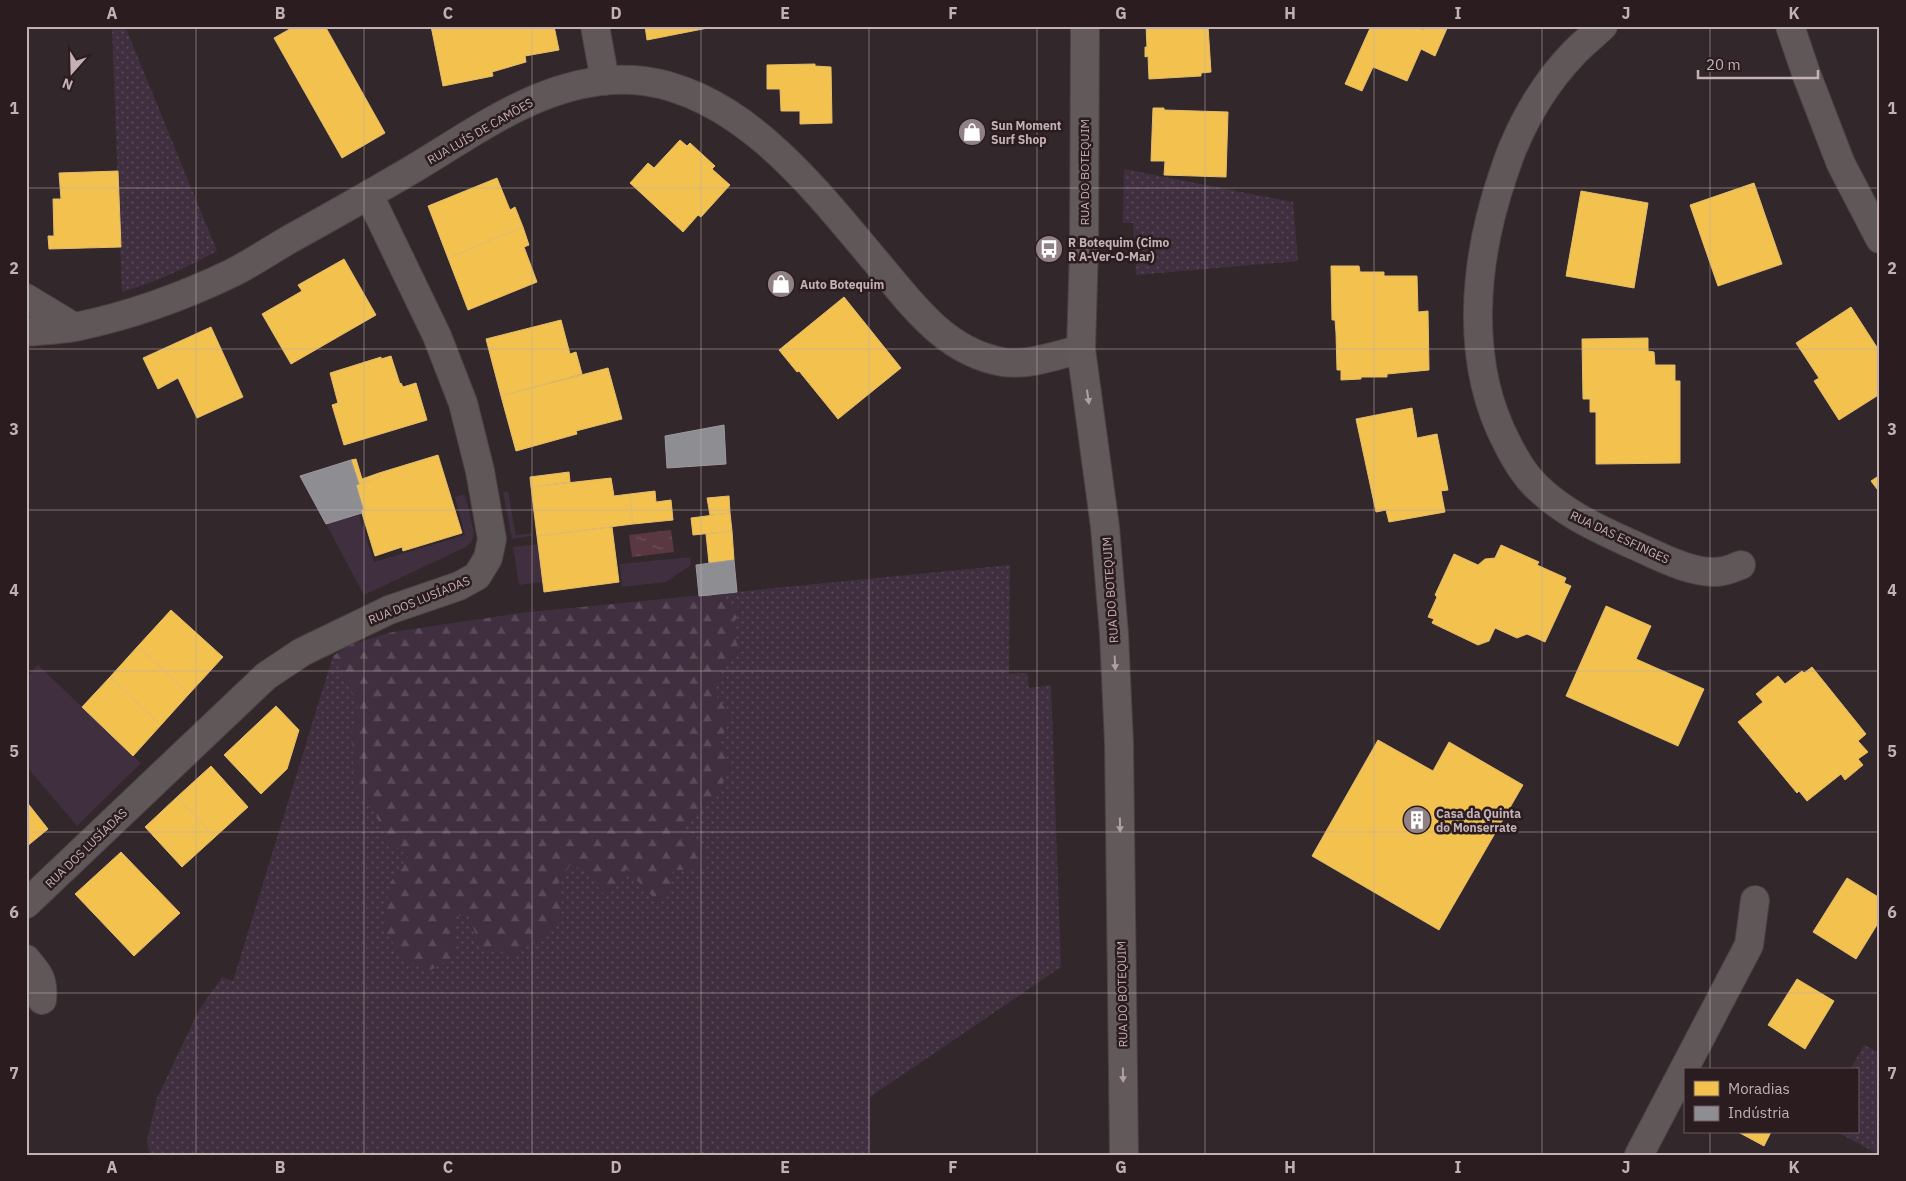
<svg xmlns="http://www.w3.org/2000/svg" width="1906" height="1181" font-family="'IBM Plex Sans',sans-serif">
	<defs>
		<pattern id="grass-dots" width="8" height="8" patternUnits="userSpaceOnUse" patternTransform="scale(1.25)"><rect width="8" height="8" fill="#402f3e"/><path d="M2 2h.1M6 6h.1" fill="none" stroke="#5a4b58" stroke-width="1.8" stroke-linecap="round"/></pattern>
		<pattern id="forest-firs" width="22" height="20" patternUnits="userSpaceOnUse" patternTransform="scale(1.25)"><rect width="22" height="20" fill="#402f3e"/><path d="M5 1l3.5 6h-7zM16 11l3.5 6h-7z" fill="#5a4b58"/></pattern>
		<pattern id="water-ripples" width="26" height="14" patternUnits="userSpaceOnUse" patternTransform="scale(1.25)"><rect width="26" height="14" fill="#593841"/><path d="M2 4q2-2 4 0t4 0M15 11q2-2 4 0t4 0" fill="none" stroke="#6f525a"/></pattern>
	</defs>
	<rect width="100%" height="100%" fill="#32272a"/>
	<path fill="url(#grass-dots)" d="M 112,26 L 125,26 L 217,251 C 186,268 156,282 122,292 Z
		M 1124,169 L 1293,202 L 1298,261 L 1136,275 L 1133,223 L 1123,223 Z
		M 1010,565 L 1009,674 L 1027,673 L 1029,688 L 1051,685 L 1061,967 L 870,1097 L 870,1155 L 150,1155 L 147,1141 L 157,1098 L 199,1010 L 222,977 L 233,981 L 333,656 L 352,644 L 393,632 L 521,613 Z
		M 1864,1045 L 1880,1053 L 1880,1155 L 1837,1132 L 1857,1132 L 1857,1070 L 1850,1070 Z"/>
	<path fill="url(#forest-firs)" d="M 717,594 L 742,610 L 732,625 L 740,654 L 720,671 L 715,694 L 732,718 L 718,744 L 732,767 L 718,791 L 683,827 L 706,852 L 702,870 L 673,870 L 670,891 L 656,900 L 626,869 L 621,884 L 602,893 L 587,871 L 570,865 L 558,884 L 563,907 L 554,928 L 515,954 L 481,951 L 469,914 L 454,917 L 456,955 L 431,970 L 405,961 L 383,928 L 390,883 L 408,856 L 388,841 L 375,813 L 354,784 L 352,731 L 358,704 L 333,656 L 352,644 L 393,632 L 521,613 Z"/>
	<path fill="#402f3e" d="M 508,491 L 516,535 L 532,533 L 532,536 L 512,539 L 503,492 Z
		M 465,494 L 474,533 L 472,541 L 466,547 L 364,595 L 326,524 L 359,515 L 374,562 L 465,535 L 455,497 Z
		M 538,544 L 543,582 L 519,585 L 513,547 Z
		M 690,557 L 691,565 L 666,582 L 622,587 L 620,564 Z
		M 38,665 L 141,763 L 77,826 L 26,766 L 26,677 Z"/>
	<path fill="url(#water-ripples)" d="M 671,530 L 674,552 L 632,557 L 629,535 Z"/>
	<path fill="#f2c14e" stroke="#e4bc6d" d="M 295,26 L 325,26 L 385,133 L 342,158 L 274,38 Z
		M 431,26 L 554,26 L 559,50 L 525,56 L 526,62 L 492,72 L 493,76 L 443,86 Z
		M 645,26 L 718,26 L 647,40 Z
		M 1146,26 L 1208,26 L 1211,72 L 1201,73 L 1201,76 L 1149,79 L 1148,56 L 1145,57 L 1145,47 L 1147,47 Z
		M 1371,26 L 1414,26 L 1423,30 L 1425,26 L 1448,26 L 1435,56 L 1421,49 L 1407,81 L 1373,67 L 1362,91 L 1345,84 Z
		M 815,64 L 815,66 L 831,67 L 832,123 L 800,124 L 800,111 L 781,111 L 780,89 L 767,89 L 767,65 Z
		M 1153,108 L 1164,108 L 1164,110 L 1228,112 L 1226,177 L 1164,175 L 1165,161 L 1151,161 Z
		M 680,140 L 687,146 L 690,143 L 715,166 L 712,169 L 730,185 L 701,217 L 698,215 L 683,232 L 630,183 L 648,163 L 654,168 Z
		M 118,171 L 121,247 L 49,249 L 48,236 L 54,236 L 53,199 L 61,199 L 59,173 Z
		M 497,178 L 510,210 L 515,207 L 523,227 L 448,258 L 428,206 Z
		M 1754,183 L 1782,264 L 1718,286 L 1690,205 Z
		M 1581,191 L 1648,203 L 1634,288 L 1566,276 Z
		M 523,227 L 529,245 L 524,247 L 537,282 L 468,310 L 448,258 Z
		M 344,259 L 376,315 L 291,364 L 262,314 L 302,291 L 298,285 Z
		M 1331,266 L 1359,266 L 1360,272 L 1384,272 L 1384,276 L 1417,276 L 1418,312 L 1428,311 L 1429,370 L 1387,374 L 1387,377 L 1361,377 L 1361,379 L 1341,380 L 1341,370 L 1337,370 L 1336,333 L 1335,320 L 1332,320 Z
		M 844,297 L 901,368 L 838,419 L 799,371 L 797,372 L 779,350 Z
		M 1851,307 L 1880,352 L 1880,394 L 1839,420 L 1814,381 L 1819,378 L 1796,343 Z
		M 561,320 L 570,354 L 576,352 L 582,374 L 501,396 L 486,339 Z
		M 211,327 L 243,397 L 197,418 L 178,378 L 158,389 L 143,358 Z
		M 1648,338 L 1648,351 L 1654,352 L 1655,365 L 1675,365 L 1675,381 L 1680,381 L 1680,463 L 1596,464 L 1596,412 L 1590,412 L 1590,399 L 1583,399 L 1582,339 Z
		M 391,356 L 400,384 L 401,383 L 403,387 L 416,383 L 427,420 L 344,445 L 332,405 L 338,403 L 330,373 L 381,357 L 381,359 Z
		M 608,368 L 622,419 L 576,431 L 577,434 L 516,451 L 501,396 Z
		M 1412,408 L 1417,438 L 1437,434 L 1448,490 L 1441,491 L 1445,512 L 1389,522 L 1386,510 L 1376,512 L 1356,419 Z
		M 438,455 L 462,533 L 403,551 L 402,547 L 375,556 L 361,510 L 363,509 L 356,485 L 380,477 L 379,473 Z
		M 356,459 L 362,479 L 379,473 L 380,477 L 359,484 L 351,460 Z
		M 569,472 L 570,482 L 531,487 L 530,477 Z
		M 1880,475 L 1880,493 L 1871,481 Z
		M 611,478 L 614,496 L 630,494 L 633,524 L 537,536 L 531,487 Z
		M 655,491 L 656,502 L 671,500 L 673,520 L 633,524 L 630,494 Z
		M 729,496 L 730,513 L 710,515 L 707,498 Z
		M 730,513 L 732,531 L 693,535 L 691,518 Z
		M 612,527 L 619,582 L 544,592 L 537,536 Z
		M 732,531 L 734,560 L 709,563 L 706,534 Z
		M 1501,545 L 1539,562 L 1537,565 L 1566,578 L 1564,583 L 1571,586 L 1545,642 L 1527,634 L 1517,638 L 1495,628 L 1489,641 L 1478,645 L 1432,623 L 1434,619 L 1428,617 L 1437,597 L 1435,595 L 1454,554 L 1478,565 L 1485,559 L 1495,558 Z
		M 1606,606 L 1651,626 L 1636,659 L 1704,689 L 1678,746 L 1566,696 Z
		M 171,610 L 223,657 L 189,694 L 138,646 Z
		M 138,646 L 189,694 L 161,725 L 110,677 Z
		M 1812,667 L 1866,734 L 1858,741 L 1868,752 L 1858,759 L 1863,765 L 1845,780 L 1841,774 L 1807,801 L 1799,791 L 1797,793 L 1738,722 L 1763,702 L 1756,694 L 1778,676 L 1785,684 L 1802,671 L 1804,673 Z
		M 110,677 L 161,725 L 133,756 L 82,707 Z
		M 276,706 L 299,730 L 287,769 L 261,794 L 224,755 Z
		M 1378,740 L 1433,771 L 1449,742 L 1523,785 L 1439,930 L 1312,856 Z
		M 211,766 L 248,807 L 215,837 L 177,797 Z
		M 177,797 L 215,837 L 182,867 L 145,827 Z
		M 26,801 L 48,829 L 26,847 Z
		M 121,852 L 180,913 L 134,956 L 75,894 Z
		M 1847,878 L 1880,898 L 1880,920 L 1856,959 L 1813,932 Z
		M 1797,979 L 1834,1001 L 1805,1049 L 1768,1025 Z
		M 1738,1132 L 1771,1132 L 1764,1146 Z"/>
	<path fill="#8d8d92" stroke="#9d989c" d="M 724,425 L 726,464 L 667,468 L 665,436 Z
		M 351,460 L 359,484 L 356,485 L 363,509 L 361,510 L 362,513 L 326,524 L 300,476 Z
		M 734,560 L 737,592 L 699,596 L 696,565 Z"/>
	<g fill="none" stroke-linecap="round" stroke-linejoin="round">
		<defs>
			<path id="minor" d="M 595,26 L 605,81
				M 1603,26 C 1593,36 1582,44 1572,55 C 1549,79 1528,112 1515,143 C 1510,153 1507,164 1503,175 C 1474,260 1464,361 1507,443 C 1515,459 1524,475 1537,487 C 1563,512 1594,527 1627,542 C 1653,553 1694,577 1723,571 C 1729,570 1735,567 1741,565
				M 1790,26 L 1807,76 L 1841,164 L 1880,239
				M 26,298 L 74,327
				M 26,332 C 42,330 59,330 75,327 C 129,316 182,297 232,273 C 252,263 271,250 290,239 C 332,216 372,193 413,169 C 483,127 557,70 644,81 C 747,95 821,197 884,271 C 916,310 949,353 1003,362 C 1028,366 1058,355 1081,349
				M 26,904 L 266,676 L 302,652 L 389,610 L 459,586 L 477,576 L 488,558 L 492,539 L 480,471 L 463,403 L 437,336 L 369,195
				M 26,959 C 39,974 44,980 42,1000
				M 1639,1155 L 1749,945 L 1755,900"/>
			<path id="major" d="M 1085,26 L 1084,247 L 1081,349 L 1105,527 L 1114,634 L 1119,743 L 1124,1155"/>
		</defs>
		<use href="#minor" stroke="#4b4345" stroke-width="30"/>
		<use href="#major" stroke="#4c4244" stroke-width="30"/>
		<use href="#minor" stroke="#605759" stroke-width="28"/>
		<use href="#major" stroke="#62595b" stroke-width="28"/>
	</g>
	<defs><path id="oneway-solid" d="M-6-.8H1V-3.2L6.5 0L1 3.2V.8H-6Z" transform="scale(1.25)"/></defs>
	<g fill="#b09fa3">
		<use href="#oneway-solid" transform="translate(1088 397) rotate(82)"/>
		<use href="#oneway-solid" transform="translate(1115 663) rotate(87)"/>
		<use href="#oneway-solid" transform="translate(1120 825) rotate(89)"/>
		<use href="#oneway-solid" transform="translate(1123 1075) rotate(89)"/>
	</g>
	<path fill="none" stroke="#c3b1b5" stroke-width="1" stroke-opacity="0.55" d="M 196,26 L 196,1155M 364,26 L 364,1155M 532,26 L 532,1155M 701,26 L 701,1155M 869,26 L 869,1155M 1037,26 L 1037,1155M 1205,26 L 1205,1155M 1374,26 L 1374,1155M 1542,26 L 1542,1155M 1710,26 L 1710,1070M 26,188 L 1880,188M 26,349 L 1880,349M 26,510 L 1880,510M 26,671 L 1880,671M 26,832 L 1880,832M 26,993 L 1880,993M 1710,1132 L 1710,1155"/>
	<defs>
		<symbol id="shop-disc" viewBox="-11 -11 22 22"><circle r="9.5" fill="#908184" stroke="#2b1c20"/><path d="M-5-2.5h2.3a2.7 3.5 0 0 1 5.4 0H5L5.5 6h-11ZM-1.5-2.5h3a1.5 2.3 0 0 0-3 0Z" fill="#fff"/></symbol>
		<symbol id="bus-disc" viewBox="-11 -11 22 22"><circle r="9.5" fill="#908184" stroke="#2b1c20"/><path d="M-5-6H5V4H4V6H2V4H-2V6H-4V4H-5ZM-3.5-4V0h7V-4ZM-3.5 1.2v1.5H-2V1.2ZM2 1.2v1.5H3.5V1.2Z" fill="#fff"/></symbol>
		<symbol id="building-disc" viewBox="-11 -11 22 22"><circle r="9.5" fill="#908184" stroke="#2b1c20"/><path d="M-4-6H4V6H1V3H-1V6H-4ZM-2.5-4.3h1.7v1.8h-1.7ZM.8-4.3h1.7v1.8H.8ZM-2.5-1h1.7V.8h-1.7ZM.8-1h1.7V.8H.8Z" fill="#fff"/></symbol>
	</defs>
	<g fill-rule="evenodd">
		<use href="#shop-disc" x="956" y="116" width="32" height="32"/>
		<use href="#bus-disc" x="1033" y="233" width="32" height="32"/>
		<use href="#shop-disc" x="765" y="268" width="32" height="32"/>
		<use href="#building-disc" x="1401" y="804" width="32" height="32"/>
	</g>
	<g text-anchor="middle" dominant-baseline="central" stroke-width="5" stroke-linejoin="round" paint-order="stroke">
		<g font-size="12" font-weight="bold" fill="#c3b1b5" stroke="#2b1c20" text-anchor="start">
			<text x="991" y="125">Sun Moment<tspan x="991" dy="14">Surf Shop</tspan></text>
			<text x="1068" y="242">R Botequim (Cimo<tspan x="1068" dy="14">R A-Ver-O-Mar)</tspan></text>
			<text x="800" y="284">Auto Botequim</text>
			<text x="1436" y="813">Casa da Quinta<tspan x="1436" dy="14">do Monserrate</tspan></text>
		</g>
		<g font-size="12" fill="#c3b1b5" stroke="#2b1c20">
			<text transform="translate(480 131) rotate(-30)">RUA LUÍS DE CAMÕES</text>
			<text transform="translate(1084 172) rotate(-90)">RUA DO BOTEQUIM</text>
			<text transform="translate(1620 537) rotate(25)">RUA DAS ESFINGES</text>
			<text transform="translate(1110 590) rotate(-94)">RUA DO BOTEQUIM</text>
			<text transform="translate(419 600) rotate(-22)">RUA DOS LUSÍADAS</text>
			<text transform="translate(86 848) rotate(-44)">RUA DOS LUSÍADAS</text>
			<text transform="translate(1122 994) rotate(-91)">RUA DO BOTEQUIM</text>
		</g>
	</g>
	<rect width="1906" height="1181" fill="none" stroke="#2b1c20" stroke-width="55"/>
	<rect x="1684" y="1068" width="175" height="65" fill="#2b1c20" stroke="#68585c"/>
	<rect x="1694" y="1081" width="25" height="15" fill="#f2c14e" stroke="#68585c"/>
	<text x="1728" y="1094" font-size="15" fill="#c3b1b5">Moradias</text>
	<rect x="1694" y="1106" width="25" height="15" fill="#8d8d92" stroke="#68585c"/>
	<text x="1728" y="1118" font-size="15" fill="#c3b1b5">Indústria</text>
	<g transform="translate(72 72) rotate(200)" stroke="#2b1c20" stroke-width="4" paint-order="stroke">
	<path d="M0-4L9 19L0 12L-9 19Z" fill="#c3b1b5"/>
	<text y="-8" font-size="14" font-weight="bold" text-anchor="middle" fill="#c3b1b5">N</text>
	</g>
	<path d="M1698 70v8h120v-8" fill="none" stroke="#c3b1b5" stroke-width="2.5"/>
	<text x="1706" y="70" font-size="15" fill="#c3b1b5" stroke="#2b1c20" stroke-width="4" paint-order="stroke">20 m</text>
	<rect x="28" y="28" width="1850" height="1126" fill="none" stroke="#c3b1b5" stroke-width="2"/>
	<g font-size="16" text-anchor="middle" font-weight="bold" fill="#c3b1b5">
		<text x="112" y="19">A</text>
		<text x="280" y="19">B</text>
		<text x="448" y="19">C</text>
		<text x="616" y="19">D</text>
		<text x="785" y="19">E</text>
		<text x="953" y="19">F</text>
		<text x="1121" y="19">G</text>
		<text x="1290" y="19">H</text>
		<text x="1458" y="19">I</text>
		<text x="1626" y="19">J</text>
		<text x="1794" y="19">K</text>
		<text x="14" y="114">1</text>
		<text x="1892" y="114">1</text>
		<text x="14" y="274">2</text>
		<text x="1892" y="274">2</text>
		<text x="14" y="435">3</text>
		<text x="1892" y="435">3</text>
		<text x="14" y="596">4</text>
		<text x="1892" y="596">4</text>
		<text x="14" y="757">5</text>
		<text x="1892" y="757">5</text>
		<text x="14" y="918">6</text>
		<text x="1892" y="918">6</text>
		<text x="14" y="1079">7</text>
		<text x="1892" y="1079">7</text>
		<text x="112" y="1173">A</text>
		<text x="280" y="1173">B</text>
		<text x="448" y="1173">C</text>
		<text x="616" y="1173">D</text>
		<text x="785" y="1173">E</text>
		<text x="953" y="1173">F</text>
		<text x="1121" y="1173">G</text>
		<text x="1290" y="1173">H</text>
		<text x="1458" y="1173">I</text>
		<text x="1626" y="1173">J</text>
		<text x="1794" y="1173">K</text>
	</g>
</svg>
